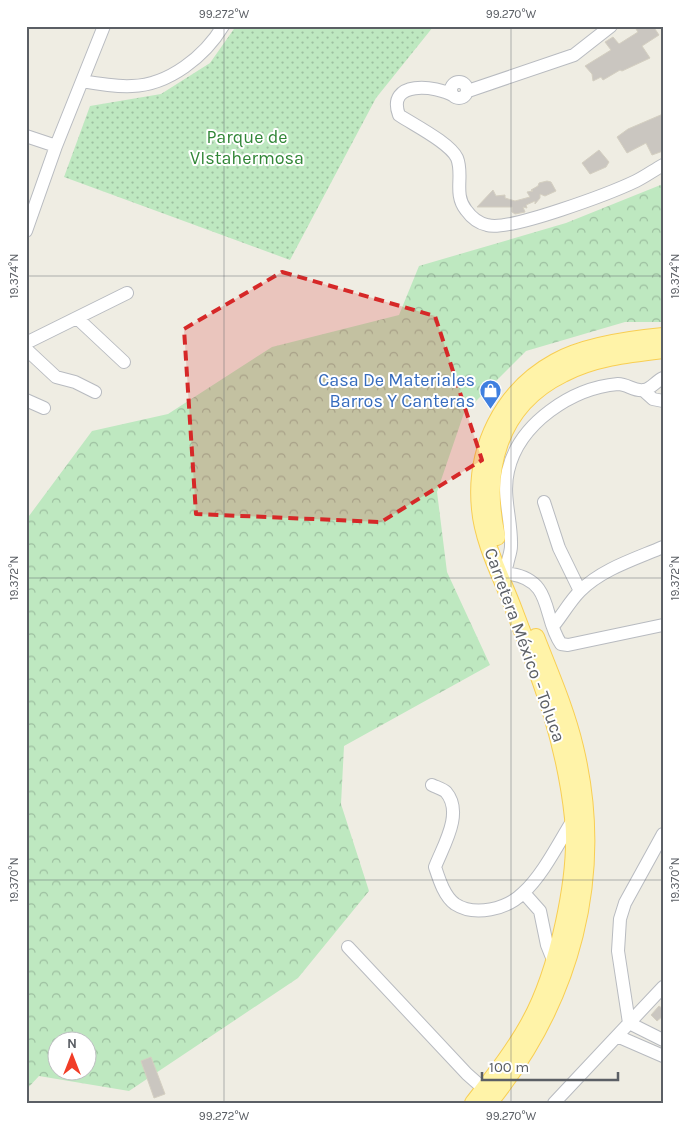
<svg xmlns="http://www.w3.org/2000/svg" width="689" height="1129" font-family="Karla,sans-serif">
	<defs>
		<pattern id="forest-crowns" width="20" height="18" patternUnits="userSpaceOnUse" patternTransform="scale(1.25)"><rect width="20" height="18" fill="#bee8c0"/><path d="M2 6a3 3 0 1 1 6 0M12 15a3 3 0 1 1 6 0" fill="none" stroke="#9dbfa0"/></pattern>
		<pattern id="park-dots" width="8" height="8" patternUnits="userSpaceOnUse" patternTransform="scale(1.25)"><rect width="8" height="8" fill="#bee8c0"/><path d="M2 2h.1M6 6h.1" fill="none" stroke="#9dbfa0" stroke-width="1.8" stroke-linecap="round"/></pattern>
	</defs>
	<rect width="100%" height="100%" fill="#efede3"/>
	<path fill="url(#forest-crowns)" fill-rule="evenodd" d="M 663,184 L 663,322 L 625,322 L 526,351 L 464,413 L 437,492 L 447,572 L 490,665 L 344,746 L 341,804 L 369,891 L 298,978 L 129,1091 L 39,1076 L 26,1090 L 26,520 L 92,431 L 168,414 L 272,347 L 399,315 L 419,266 L 566,223 ZM 58,1042 L 88,1042 L 88,1072 L 58,1072 Z"/>
	<path fill="url(#park-dots)" d="M 236,26 L 433,27 L 376,98 L 290,260 L 64,177 L 90,106 L 161,94 L 210,63 Z"/>
	<path fill="#cac6c0" stroke="#d4cfc1" d="M 640,26 L 653,26 L 659,35 L 642,46 L 650,58 L 622,71 L 620,70 L 603,80 L 601,77 L 593,81 L 592,74 L 585,66 L 611,50 L 605,42 L 613,37 L 619,44 L 638,32 L 636,29 Z
		M 663,114 L 663,151 L 652,155 L 646,143 L 627,153 L 617,137 L 628,129 Z
		M 599,150 L 609,162 L 606,167 L 590,174 L 582,163 Z
		M 547,181 L 551,182 L 556,191 L 545,196 L 540,194 L 540,198 L 535,204 L 535,201 L 526,205 L 527,208 L 523,207 L 525,212 L 515,214 L 512,212 L 512,207 L 477,207 L 493,190 L 496,196 L 505,195 L 505,198 L 515,201 L 530,197 L 527,192 L 533,191 L 531,190 L 538,186 L 539,183 Z
		M 659,1006 L 663,1009 L 663,1016 L 657,1021 L 651,1015 Z
		M 151,1057 L 165,1094 L 154,1098 L 141,1061 Z"/>
	<g fill="none" stroke-linecap="round" stroke-linejoin="round">
		<defs>
			<path id="minor" d="M 82,81 C 99,84 116,87 132,86 C 169,85 205,56 223,26
				M451 90a8 8 0 1 1 16 0a8 8 0 1 1-16 0Z
				M 468,91 L 574,55 L 611,26
				M 454,96 C 436,85 386,80 399,115 C 414,125 450,143 457,158 C 464,175 453,194 466,210 C 471,217 478,223 487,225 C 509,232 613,192 636,181 C 646,176 654,170 663,165
				M 26,136 L 56,146
				M 26,231 L 56,146 L 104,26
				M 77,318 L 124,362
				M 26,343 L 127,293
				M 26,349 L 56,377 L 75,382 L 95,392
				M 643,390 L 653,399 L 663,401
				M 26,400 L 44,408
				M 544,502 L 559,548 L 580,591
				M 507,565 C 508,559 511,552 511,546 C 512,521 502,496 508,471 C 519,423 572,388 618,384 C 628,384 634,392 644,390 C 651,389 656,381 663,378
				M 511,574 C 554,581 542,617 561,644 L 568,645 L 663,625
				M 554,625 C 563,614 570,601 580,591 C 602,569 635,559 663,547
				M 432,785 C 436,787 443,789 446,792 C 464,813 443,846 435,867 C 439,879 444,896 455,904 C 475,917 507,909 523,893 C 543,875 559,842 573,820
				M 524,893 L 540,911 L 547,945 L 553,960
				M 348,947 L 467,1074 L 484,1089
				M 629,1023 L 618,951 L 620,919 L 625,903 L 663,834
				M 629,1023 L 663,1040
				M 617,1036 L 663,1056
				M 554,1103 L 663,987"/>
			<path id="major" d="M 497,537 C 482,471 498,406 563,374 C 593,358 629,354 663,350
				M 473,1103 C 493,1077 513,1052 529,1023 C 557,973 579,875 573,818 C 565,741 541,680 514,610 C 502,578 483,543 480,509 C 474,449 502,391 555,362 C 583,346 631,339 663,336
				M 489,1103 C 572,1001 606,876 575,747 C 566,709 550,673 536,637"/>
		</defs>
		<use href="#minor" stroke="#b8bbc0" stroke-width="14"/>
		<use href="#major" stroke="#f8ce53" stroke-width="18"/>
		<use href="#minor" stroke="#fff" stroke-width="12"/>
		<use href="#major" stroke="#fff3a8" stroke-width="16"/>
	</g>
	<path fill="#d62828" fill-opacity="0.2" stroke="#d62828" stroke-width="4" stroke-dasharray="10 6" stroke-linejoin="round" d="M 282,272 L 435,316 L 482,460 L 381,522 L 196,514 L 184,329 Z"/>
	<path fill="none" stroke="#5b5f65" stroke-width="1" stroke-opacity="0.45" d="M 224,26 L 224,1103M 511,26 L 511,1103M 26,276 L 663,276M 26,578 L 663,578M 26,880 L 663,880"/>
	<defs>
		<symbol id="shop-pin" viewBox="-11 -11 22 30"><path d="M0 17L-7.5 6A9.5 9.5 0 1 1 7.5 6Z" fill="#3f7fe0" stroke="#fff"/><path d="M-5-2.5h2.3a2.7 3.5 0 0 1 5.4 0H5L5.5 6h-11ZM-1.5-2.5h3a1.5 2.3 0 0 0-3 0Z" fill="#fff"/></symbol>
	</defs>
	<g fill-rule="evenodd">
		<use href="#shop-pin" x="478" y="378" width="25" height="34"/>
	</g>
	<g text-anchor="middle" dominant-baseline="central" stroke-width="4" stroke-linejoin="round" paint-order="stroke">
		<g font-size="18" fill="#318637" stroke="#fff">
			<text x="247" y="137">Parque de<tspan x="247" dy="21">VIstahermosa</tspan></text>
		</g>
		<g font-size="18" fill="#366cbe" stroke="#fff" text-anchor="end">
			<text x="475" y="380">Casa De Materiales<tspan x="475" dy="21">Barros Y Canteras</tspan></text>
		</g>
		<g font-size="18" fill="#5b5f65" stroke="#fff">
			<text transform="translate(525 645) rotate(70)">Carretera México - Toluca</text>
		</g>
	</g>
	<rect width="689" height="1129" fill="none" stroke="#ffffff" stroke-width="55"/>
	<g transform="translate(72 1056)"><circle r="24" fill="#ffffff" stroke="#bdbfc1"/>
	<path d="M0-4L9 19L0 12L-9 19Z" fill="#f13d27"/>
	<text y="-8" font-size="14" font-weight="bold" text-anchor="middle" fill="#5b5f65">N</text>
	</g>
	<path d="M482 1072v8h136v-8" fill="none" stroke="#5b5f65" stroke-width="2.5"/>
	<text x="489" y="1072" font-size="15" fill="#5b5f65" stroke="#ffffff" stroke-width="4" paint-order="stroke">100 m</text>
	<rect x="28" y="28" width="634" height="1074" fill="none" stroke="#5b5f65" stroke-width="2"/>
	<g font-size="12" text-anchor="middle" fill="#5b5f65">
		<text x="224" y="18">99.272°W</text>
		<text x="511" y="18">99.270°W</text>
		<text transform="translate(14 276) rotate(-90)" y="4">19.374°N</text>
		<text transform="translate(675 276) rotate(-90)" y="4">19.374°N</text>
		<text transform="translate(14 578) rotate(-90)" y="4">19.372°N</text>
		<text transform="translate(675 578) rotate(-90)" y="4">19.372°N</text>
		<text transform="translate(14 880) rotate(-90)" y="4">19.370°N</text>
		<text transform="translate(675 880) rotate(-90)" y="4">19.370°N</text>
		<text x="224" y="1120">99.272°W</text>
		<text x="511" y="1120">99.270°W</text>
	</g>
</svg>
